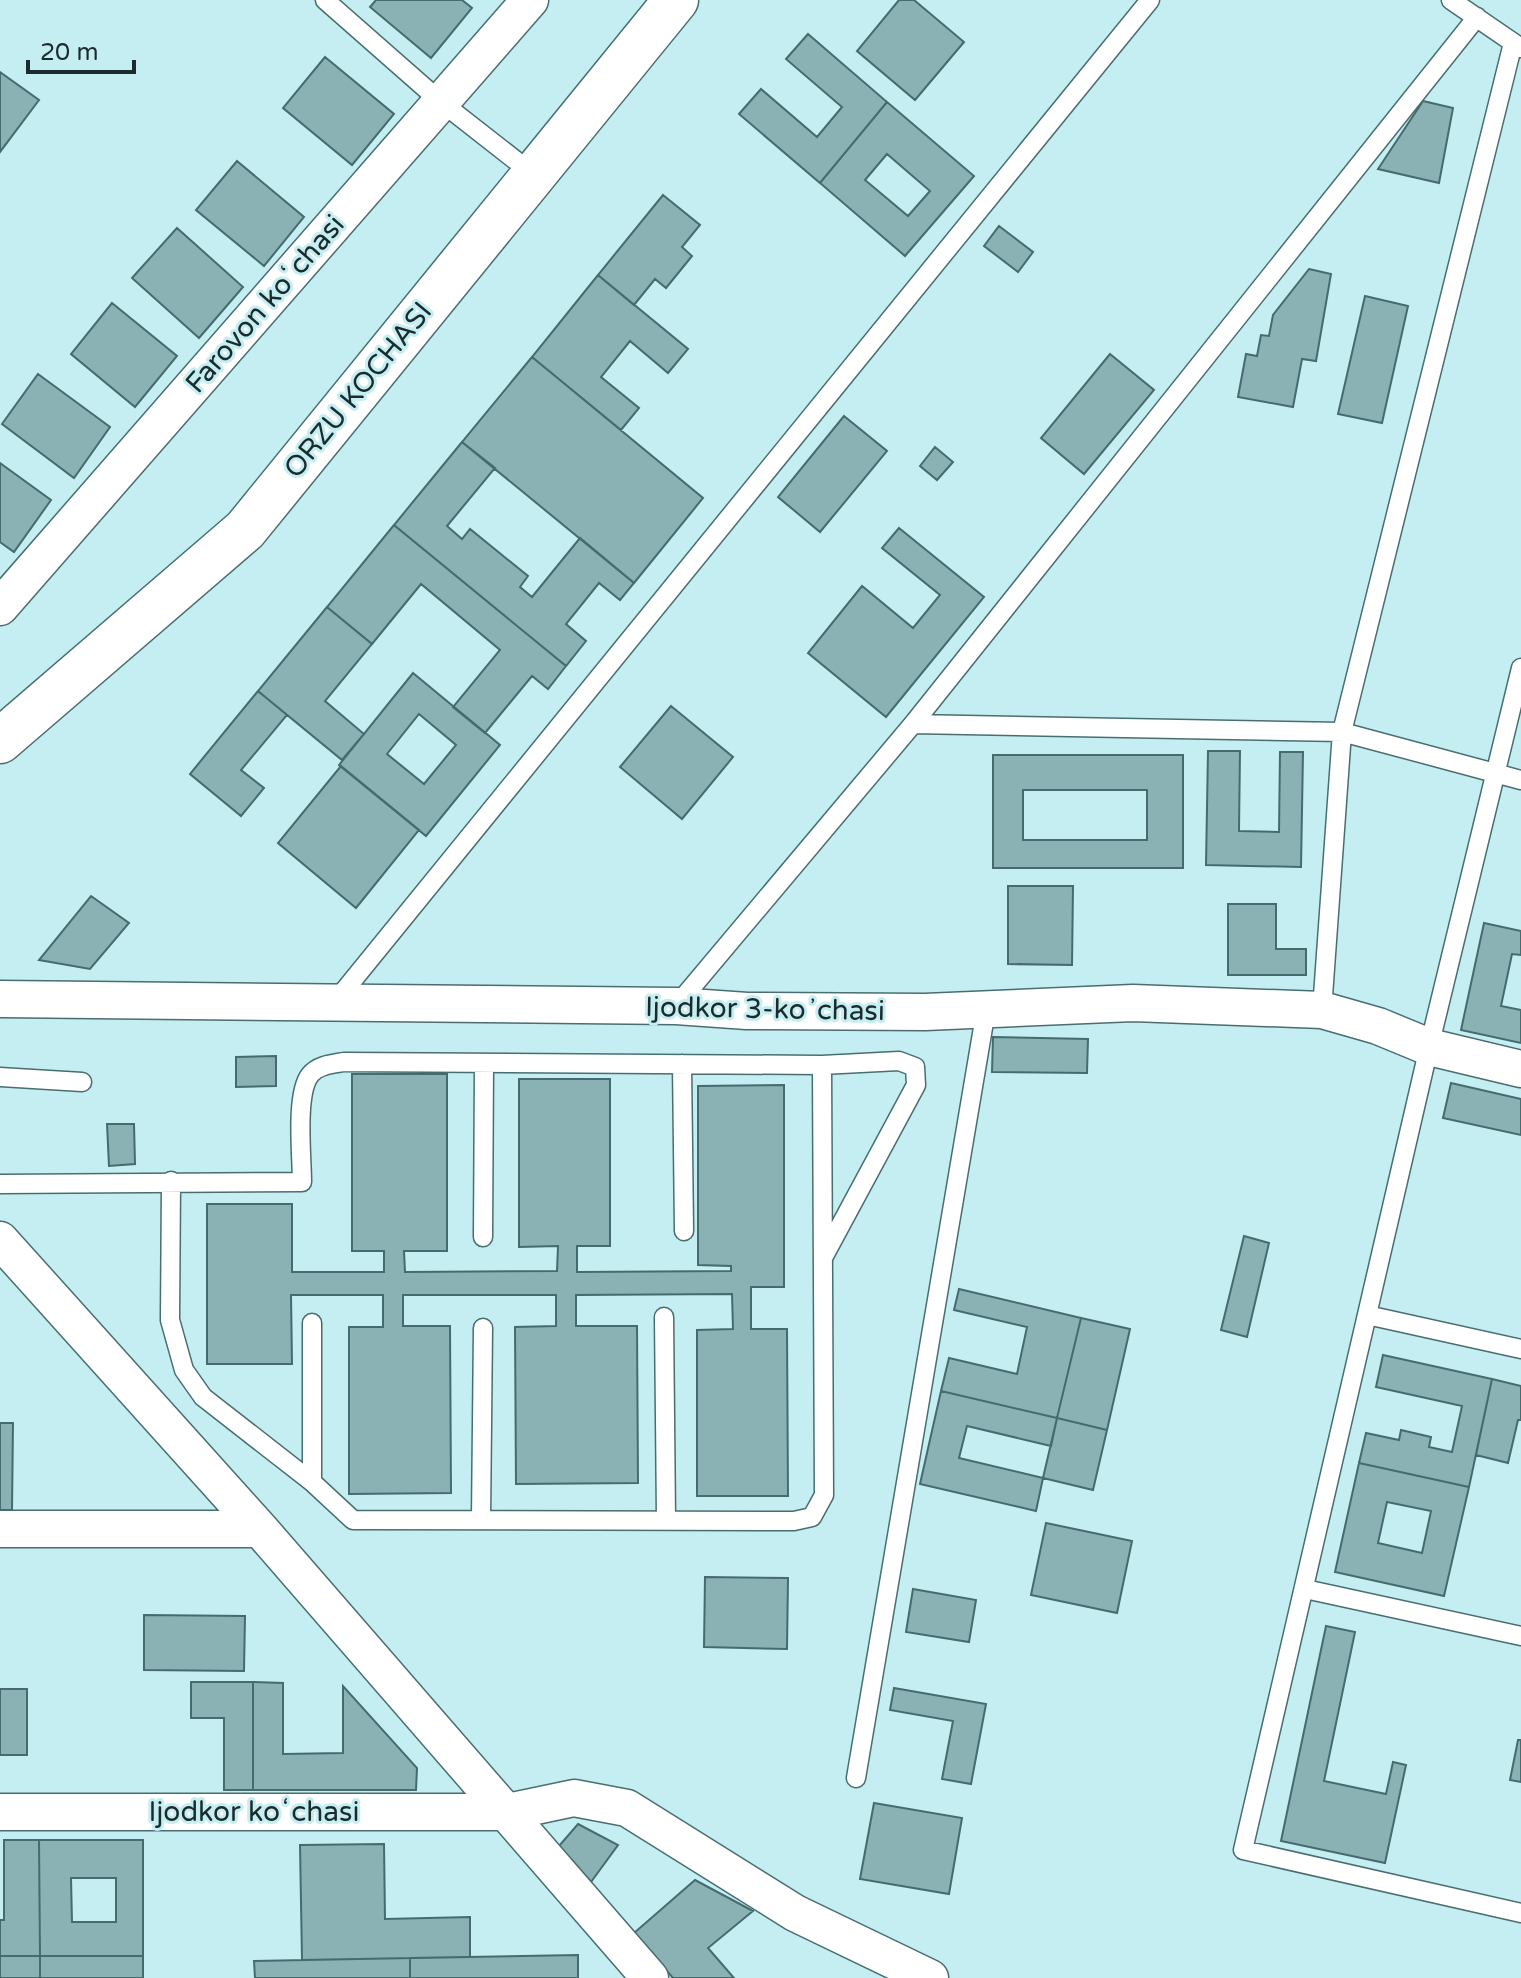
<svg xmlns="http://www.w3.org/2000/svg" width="1521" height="1978" font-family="'Varela Round',sans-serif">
	<rect width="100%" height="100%" fill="#c5eef2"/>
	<path fill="#8ab2b5" stroke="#456b6e" stroke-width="2" fill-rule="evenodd" d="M 376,0 L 462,0 L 472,8 L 431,58 L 370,7 Z
		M 899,0 L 914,0 L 964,42 L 915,100 L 857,51 Z
		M 808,34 L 887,102 L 820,183 L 739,114 L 761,89 L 817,137 L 842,107 L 786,59 Z
		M 325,57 L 394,114 L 352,165 L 283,108 Z
		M 0,72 L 39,100 L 0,152 Z
		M 1423,101 L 1453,108 L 1439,183 L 1378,169 Z
		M 887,102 L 974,176 L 905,256 L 820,183 ZM 887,154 L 930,191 L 908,216 L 865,180 Z
		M 237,161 L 304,217 L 264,266 L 196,210 Z
		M 663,195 L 700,225 L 682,247 L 692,256 L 666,288 L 655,279 L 634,305 L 598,275 Z
		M 999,226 L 1033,252 L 1018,272 L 984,246 Z
		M 177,228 L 243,287 L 199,338 L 132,278 Z
		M 1309,269 L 1331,274 L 1316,361 L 1302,359 L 1293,407 L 1238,397 L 1246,354 L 1257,356 L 1261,335 L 1269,336 L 1273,315 Z
		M 598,275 L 688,349 L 668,373 L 630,341 L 601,377 L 639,408 L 621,430 L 532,357 Z
		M 1365,296 L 1408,306 L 1382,423 L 1338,414 Z
		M 112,303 L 177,356 L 135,407 L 71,354 Z
		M 1110,354 L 1154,390 L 1084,474 L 1041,438 Z
		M 532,357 L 703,498 L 634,583 L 462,442 Z
		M 38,374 L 110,427 L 74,478 L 2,424 Z
		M 844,416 L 887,451 L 820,532 L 778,497 Z
		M 462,442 L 495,468 L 447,526 L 462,539 L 470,529 L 528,576 L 520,587 L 532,597 L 580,538 L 634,583 L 620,600 L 599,583 L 566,624 L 586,641 L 566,666 L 394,525 Z
		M 935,447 L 953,462 L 937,480 L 920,466 Z
		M 0,463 L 51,500 L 14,552 L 0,542 Z
		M 394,525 L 566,666 L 548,689 L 532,676 L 485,733 L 453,707 L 500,650 L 421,584 L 372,644 L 327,607 Z
		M 899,528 L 984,597 L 886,717 L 808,653 L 862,586 L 913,628 L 940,595 L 882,548 Z
		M 327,607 L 372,644 L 325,701 L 364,734 L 342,760 L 258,691 Z
		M 413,673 L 500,745 L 426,836 L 339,765 ZM 419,714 L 456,745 L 424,784 L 387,754 Z
		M 258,691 L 287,715 L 241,770 L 264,788 L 241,816 L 190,774 Z
		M 671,706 L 733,757 L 682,819 L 620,767 Z
		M 1208,751 L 1240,751 L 1239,831 L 1279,832 L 1280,752 L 1303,752 L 1301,867 L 1206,865 Z
		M 993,755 L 1183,755 L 1183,868 L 993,868 ZM 1023,790 L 1147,790 L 1147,840 L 1023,840 Z
		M 341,766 L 419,830 L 356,908 L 278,843 Z
		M 1008,886 L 1073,886 L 1072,965 L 1008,964 Z
		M 91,896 L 129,923 L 90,969 L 39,960 Z
		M 1228,904 L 1276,904 L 1276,949 L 1306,949 L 1306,975 L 1228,975 Z
		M 1484,923 L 1521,931 L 1521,955 L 1512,954 L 1501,1006 L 1521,1010 L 1521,1043 L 1461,1030 Z
		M 993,1037 L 1088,1039 L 1087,1073 L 992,1072 Z
		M 276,1056 L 276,1086 L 236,1087 L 236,1057 Z
		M 352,1074 L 447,1074 L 447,1251 L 404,1251 L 405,1272 L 557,1271 L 558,1246 L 519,1247 L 519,1079 L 610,1079 L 610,1246 L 577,1246 L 577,1272 L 731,1271 L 731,1266 L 698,1265 L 698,1086 L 784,1085 L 784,1287 L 751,1287 L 751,1329 L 787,1329 L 788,1496 L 697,1496 L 697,1330 L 733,1329 L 732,1294 L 576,1295 L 576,1326 L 637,1326 L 638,1483 L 516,1484 L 515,1327 L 556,1326 L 556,1295 L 403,1295 L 403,1326 L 450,1326 L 451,1493 L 349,1494 L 349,1327 L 383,1327 L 383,1295 L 291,1295 L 292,1364 L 207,1364 L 207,1204 L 292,1204 L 292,1272 L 384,1272 L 384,1251 L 352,1251 Z
		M 1451,1083 L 1521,1099 L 1521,1135 L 1443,1118 Z
		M 107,1124 L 134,1124 L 135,1164 L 109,1166 Z
		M 1244,1236 L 1269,1243 L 1247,1337 L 1221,1330 Z
		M 959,1289 L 1081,1318 L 1057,1418 L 941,1391 L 949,1358 L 1017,1374 L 1027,1327 L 954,1310 Z
		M 1081,1318 L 1130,1329 L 1107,1430 L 1057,1418 Z
		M 1383,1355 L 1492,1379 L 1469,1487 L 1359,1463 L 1366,1433 L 1399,1440 L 1401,1430 L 1431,1437 L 1429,1447 L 1452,1452 L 1462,1406 L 1376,1387 Z
		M 1492,1379 L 1521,1386 L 1521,1420 L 1518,1420 L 1508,1463 L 1476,1455 Z
		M 941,1391 L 1057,1418 L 1051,1446 L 967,1426 L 959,1458 L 1043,1478 L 1036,1511 L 920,1484 Z
		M 1057,1418 L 1107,1430 L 1093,1490 L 1043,1478 Z
		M 0,1423 L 13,1423 L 12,1510 L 0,1510 Z
		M 1359,1463 L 1469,1487 L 1444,1596 L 1335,1572 ZM 1387,1502 L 1431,1511 L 1422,1553 L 1378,1543 Z
		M 1046,1523 L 1132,1541 L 1117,1613 L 1031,1595 Z
		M 705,1577 L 788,1578 L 787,1649 L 704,1647 Z
		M 913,1589 L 976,1600 L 969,1642 L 906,1632 Z
		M 144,1615 L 245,1616 L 244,1671 L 144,1670 Z
		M 1326,1626 L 1355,1632 L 1324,1781 L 1386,1794 L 1393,1762 L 1406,1765 L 1385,1863 L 1281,1841 Z
		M 191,1682 L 253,1682 L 253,1790 L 224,1790 L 224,1718 L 191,1718 Z
		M 253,1682 L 283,1683 L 283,1754 L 343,1753 L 343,1686 L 417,1768 L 416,1790 L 253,1790 Z
		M 894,1688 L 986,1704 L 971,1784 L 942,1779 L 953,1721 L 890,1710 Z
		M 0,1689 L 27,1689 L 27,1755 L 0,1755 Z
		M 1518,1740 L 1521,1740 L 1521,1782 L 1510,1780 Z
		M 874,1803 L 962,1818 L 949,1894 L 860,1879 Z
		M 578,1824 L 618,1845 L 591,1882 L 559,1846 Z
		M 4,1840 L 39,1840 L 40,1956 L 0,1956 L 0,1920 L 4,1920 Z
		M 39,1840 L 143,1840 L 143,1956 L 40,1956 ZM 71,1878 L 116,1878 L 116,1922 L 72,1922 Z
		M 384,1844 L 385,1919 L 470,1917 L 470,1957 L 302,1960 L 300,1845 Z
		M 695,1880 L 753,1911 L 708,1948 L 734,1978 L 673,1978 L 634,1933 Z
		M 578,1955 L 578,1978 L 410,1978 L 410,1958 Z
		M 0,1956 L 40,1956 L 40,1978 L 0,1978 Z
		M 40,1956 L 143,1956 L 143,1978 L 40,1978 Z
		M 410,1958 L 410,1978 L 255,1978 L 254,1961 Z"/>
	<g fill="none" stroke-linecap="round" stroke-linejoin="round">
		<defs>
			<path id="service" d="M 325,0 L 441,102 L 533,174
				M 1451,0 L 1521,48
				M 1521,668 L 1429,1047 L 1243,1850 L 1521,1913
				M 913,724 L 1342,732 L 1521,780
				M 335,1002 L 1150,0
				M 676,1006 L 913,724 L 1477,17
				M 1322,1010 L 1342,732 L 1513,43
				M 682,1064 L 684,1231
				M 822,1065 L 899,1061 L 915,1067 L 916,1085 L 824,1256
				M 0,1077 L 82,1082
				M 0,1184 L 302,1182 C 302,1158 295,1094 310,1075 C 318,1065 332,1064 344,1062 L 822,1065 L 824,1495 L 812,1517 L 794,1521 L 353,1520 L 312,1482 L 203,1397 L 184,1370 L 170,1320 L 171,1181
				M 483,1237 L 484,1063
				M 1367,1315 L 1521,1349
				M 664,1317 L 666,1519
				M 312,1323 L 312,1482
				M 481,1519 L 483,1328
				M 1305,1589 L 1521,1636
				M 856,1778 L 986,1010"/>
			<path id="minor" d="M 0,607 L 530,0
				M 0,999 L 676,1006 L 747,1011 L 925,1012 L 1133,1003 L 1322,1010 L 1378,1026 L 1429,1047 L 1521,1069
				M 0,1240 L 260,1529 L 650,1978
				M 0,1529 L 260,1529
				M 0,1812 L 508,1812 L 574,1798 L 627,1808 L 795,1913 L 930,1978"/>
			<path id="secondary" d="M 0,741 L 245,530 L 676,0"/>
		</defs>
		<use href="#service" stroke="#486e71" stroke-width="21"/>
		<use href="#minor" stroke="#486e71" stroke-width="39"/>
		<use href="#secondary" stroke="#486e71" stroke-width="47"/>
		<use href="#service" stroke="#fff" stroke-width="18"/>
		<use href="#minor" stroke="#fff" stroke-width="36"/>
		<use href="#secondary" stroke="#fff" stroke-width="44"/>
	</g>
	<g text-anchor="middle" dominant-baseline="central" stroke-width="6" stroke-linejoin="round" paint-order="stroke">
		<g font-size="28" fill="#1b2b2c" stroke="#c5eef2">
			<text transform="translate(265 304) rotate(-49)">Farovon koʻchasi</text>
			<text transform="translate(358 390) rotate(-51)">ORZU KOCHASI</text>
			<text transform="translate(765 1009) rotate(1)">Ijodkor 3-koʼchasi</text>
			<text x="254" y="1812">Ijodkor koʻchasi</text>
		</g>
	</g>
	<path d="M28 60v12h106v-12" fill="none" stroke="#1b2b2c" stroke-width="4"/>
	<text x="40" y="60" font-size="24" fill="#1b2b2c" stroke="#c5eef2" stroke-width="6" paint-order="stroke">20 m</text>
</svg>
